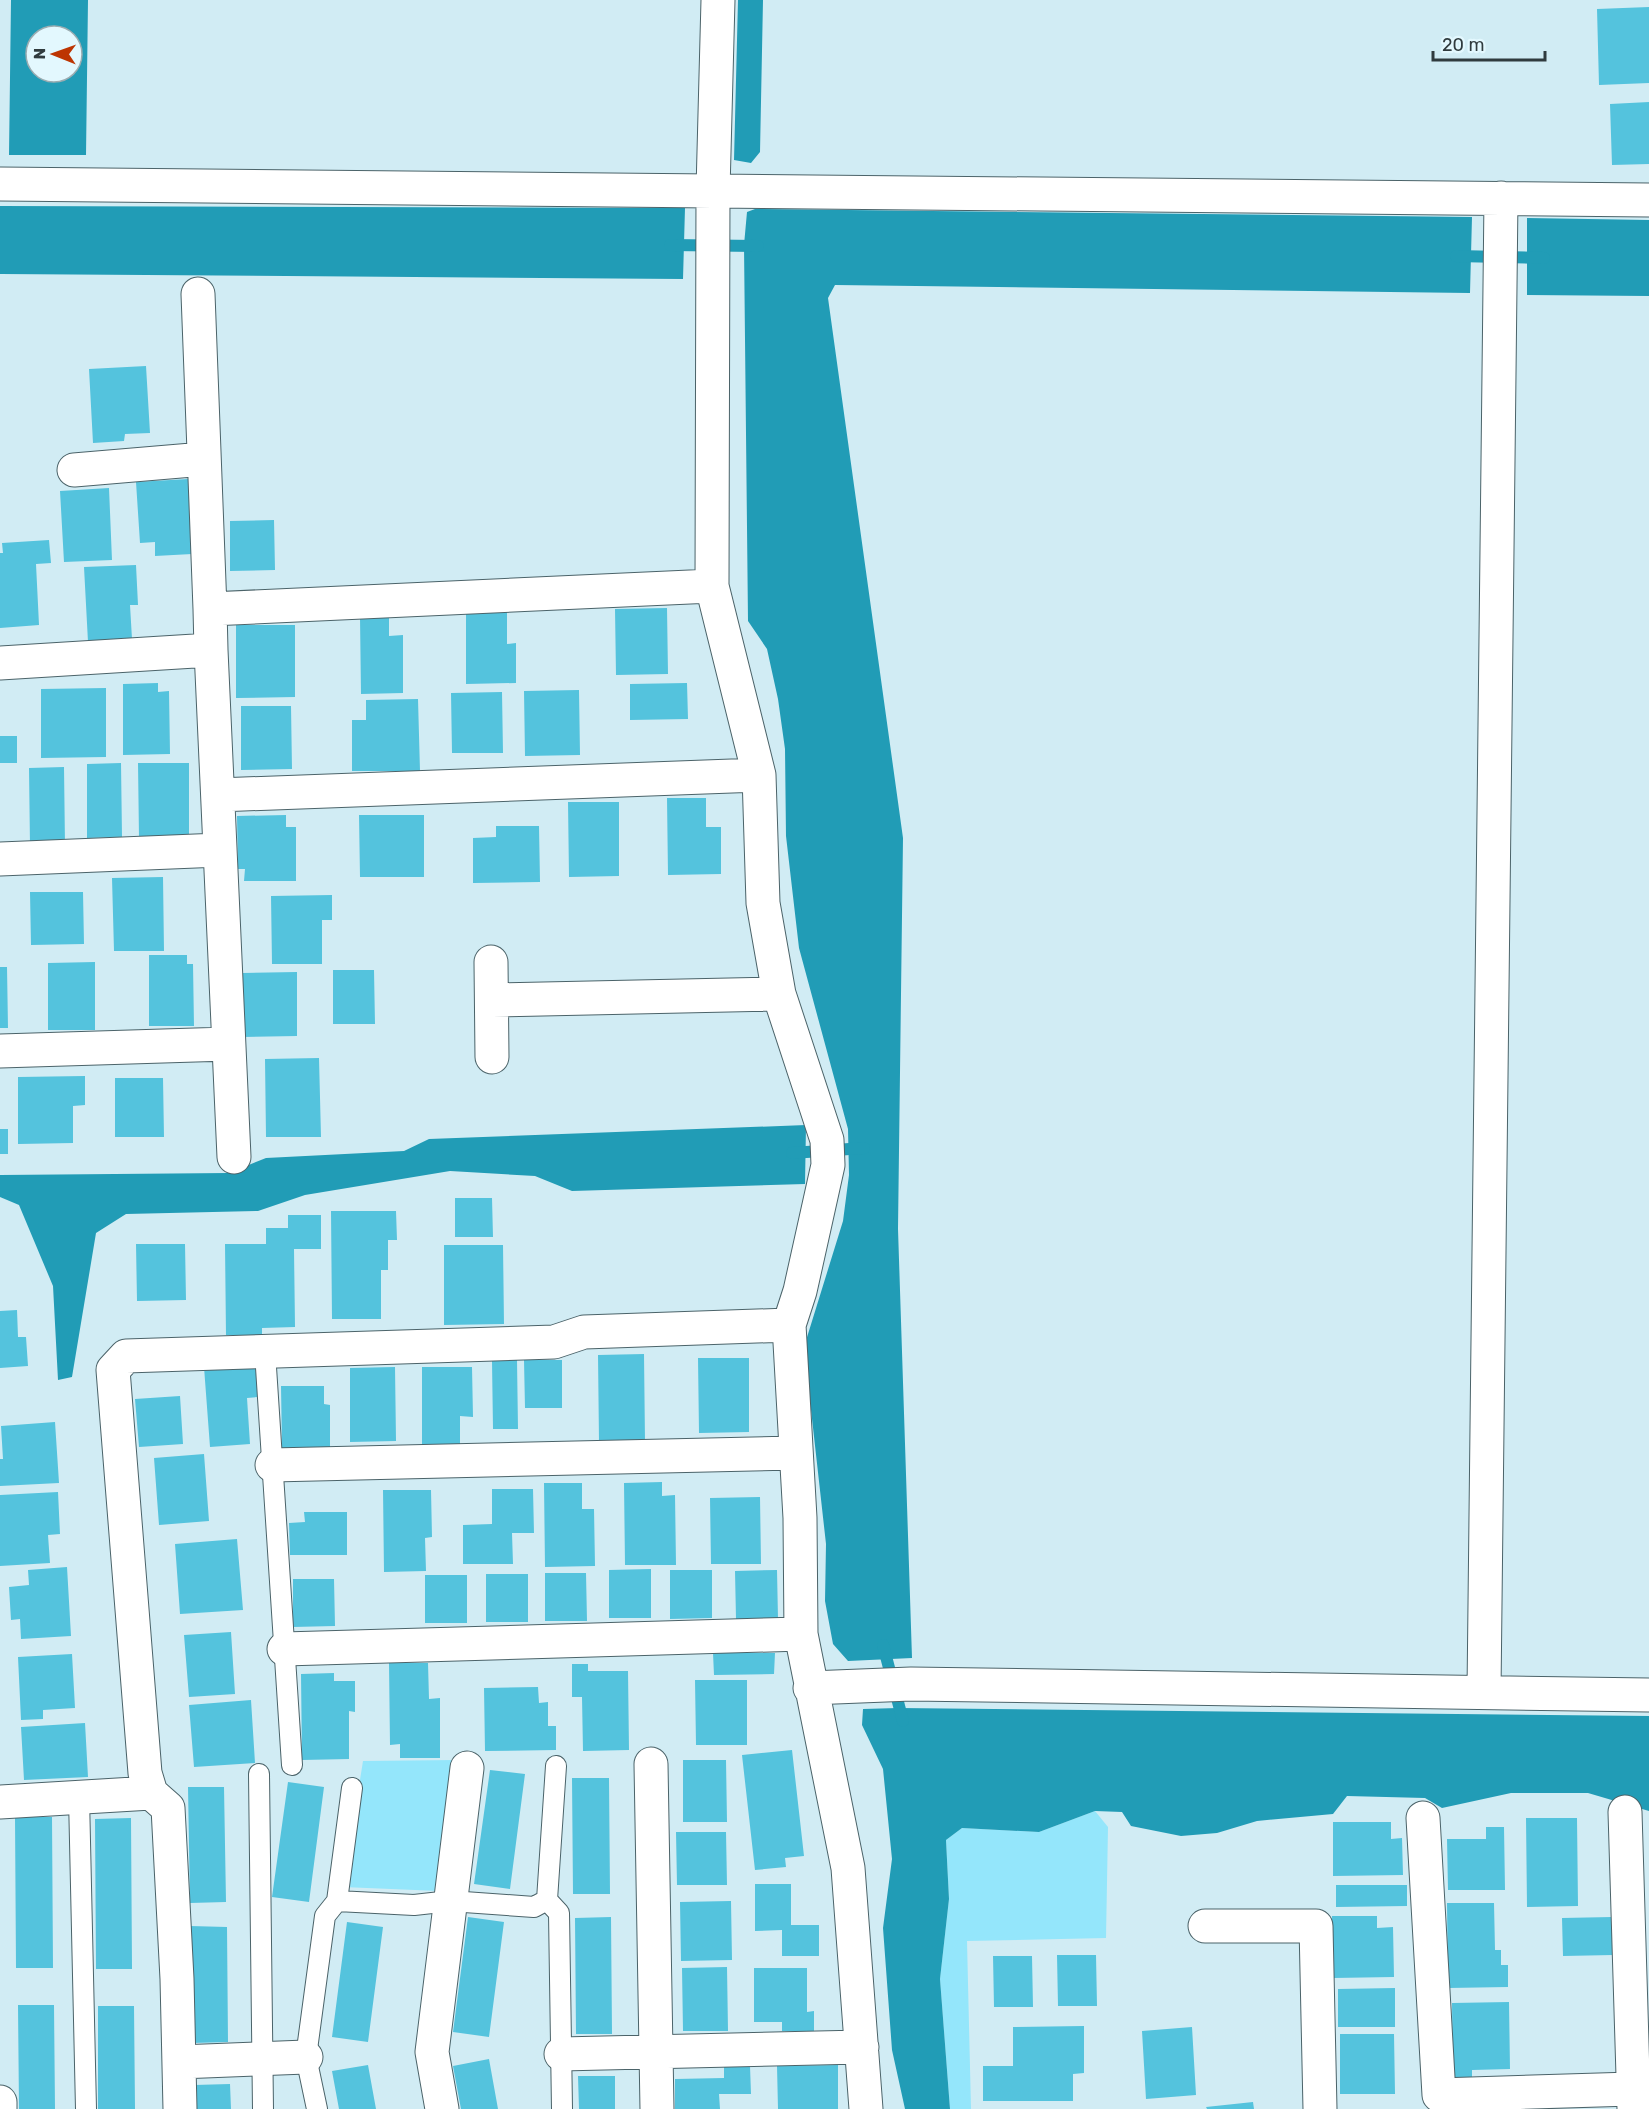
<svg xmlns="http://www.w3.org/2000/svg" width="1649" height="2109" font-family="Rubik,sans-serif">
	<rect width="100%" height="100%" fill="#d1ecf4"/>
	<path fill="#94e6fb" d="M 456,1760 L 439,1891 L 343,1887 L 363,1761 Z
		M 1095,1811 L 1108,1827 L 1106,1938 L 967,1941 L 971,2109 L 950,2109 L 940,1979 L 949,1899 L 946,1840 L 962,1828 L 1039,1832 Z"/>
	<path fill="#219cb6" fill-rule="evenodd" d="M 11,0 L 88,0 L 86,155 L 9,155 ZM 36,36 L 72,36 L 72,72 L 36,72 Z
		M 738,0 L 763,0 L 760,152 L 751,163 L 734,160 Z
		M 0,206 L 685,208 L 683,279 L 0,274 Z
		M 755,209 L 1472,217 L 1470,293 L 835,285 L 828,298 L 903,838 L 898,1229 L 912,1658 L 848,1661 L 833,1644 L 825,1601 L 826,1544 L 804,1347 L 843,1221 L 849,1175 L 848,1129 L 799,948 L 786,836 L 785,749 L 778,699 L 767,649 L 748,621 L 744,245 L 747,212 Z
		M 1527,218 L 1649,220 L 1649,296 L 1527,295 Z
		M 806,1125 L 805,1184 L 572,1191 L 535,1176 L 450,1171 L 305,1195 L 258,1211 L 126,1214 L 96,1233 L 72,1377 L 58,1380 L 53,1286 L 19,1205 L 0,1197 L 0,1175 L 229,1173 L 266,1158 L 404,1151 L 429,1139 Z
		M 898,1708 L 1649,1716 L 1649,1811 L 1588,1793 L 1511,1793 L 1442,1808 L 1425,1798 L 1347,1796 L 1333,1814 L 1257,1821 L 1217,1833 L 1181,1836 L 1131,1826 L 1122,1812 L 1095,1811 L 1039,1832 L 962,1828 L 946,1840 L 949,1899 L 940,1979 L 950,2109 L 905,2109 L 892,2050 L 883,1928 L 892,1859 L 883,1769 L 862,1725 L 863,1709 Z"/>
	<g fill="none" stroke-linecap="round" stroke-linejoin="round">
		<path stroke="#219cb6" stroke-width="12" d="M 670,245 L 758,246
			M 1456,256 L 1544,258
			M 792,1153 L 864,1148
			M 883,1645 L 903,1721"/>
	</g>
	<path fill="#54c3dd" d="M 1649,7 L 1649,83 L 1599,85 L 1597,9 Z
		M 1649,102 L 1649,164 L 1612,165 L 1610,104 Z
		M 146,366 L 150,433 L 125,434 L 124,441 L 93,443 L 89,369 Z
		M 188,479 L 192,554 L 155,556 L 155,542 L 140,543 L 136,482 Z
		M 109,488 L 112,560 L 64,562 L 60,491 Z
		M 274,520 L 275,570 L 230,571 L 230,521 Z
		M 49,540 L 51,563 L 36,564 L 39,625 L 0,628 L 0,553 L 3,553 L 2,543 Z
		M 136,565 L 138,605 L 130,605 L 132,639 L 88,642 L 84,567 Z
		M 667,608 L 668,674 L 616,675 L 615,609 Z
		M 466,612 L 507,612 L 507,644 L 516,643 L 516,683 L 466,684 Z
		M 360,617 L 389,617 L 389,636 L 403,635 L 403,693 L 361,694 Z
		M 236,625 L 295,625 L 295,697 L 236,698 Z
		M 158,683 L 158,692 L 169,691 L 170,754 L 123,755 L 123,684 Z
		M 687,683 L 688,719 L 630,720 L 630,684 Z
		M 106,688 L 106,757 L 41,758 L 41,689 Z
		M 579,690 L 580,755 L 525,756 L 524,691 Z
		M 502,692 L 503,753 L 452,753 L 451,693 Z
		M 418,699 L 420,771 L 352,771 L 352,720 L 366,720 L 366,700 Z
		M 241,706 L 291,706 L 292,769 L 241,770 Z
		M 0,736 L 17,736 L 17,763 L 0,763 Z
		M 121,763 L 122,837 L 87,838 L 87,764 Z
		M 138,763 L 189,763 L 189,837 L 139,838 Z
		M 64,767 L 65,846 L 30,846 L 29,768 Z
		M 667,798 L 706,798 L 706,827 L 721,827 L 721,874 L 668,875 Z
		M 568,802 L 619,802 L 619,876 L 569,877 Z
		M 286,815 L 286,827 L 296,827 L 296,881 L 244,881 L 245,869 L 238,869 L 237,816 Z
		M 359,815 L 424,815 L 424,877 L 360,877 Z
		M 496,826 L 539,826 L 540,882 L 473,883 L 473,838 L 496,837 Z
		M 163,877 L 164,951 L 114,951 L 112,878 Z
		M 30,892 L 83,892 L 84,944 L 31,945 Z
		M 332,895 L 332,920 L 322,920 L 322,964 L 272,964 L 271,896 Z
		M 149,955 L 187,955 L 187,964 L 193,964 L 194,1026 L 149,1026 Z
		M 95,962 L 95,1030 L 48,1030 L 48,963 Z
		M 0,967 L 7,967 L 8,1028 L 0,1028 Z
		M 333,970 L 374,970 L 375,1024 L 333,1024 Z
		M 297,972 L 297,1036 L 242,1037 L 242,973 Z
		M 319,1058 L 321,1137 L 266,1137 L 265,1059 Z
		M 85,1076 L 85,1105 L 73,1106 L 73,1143 L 18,1144 L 18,1077 Z
		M 115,1078 L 163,1078 L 164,1137 L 115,1137 Z
		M 0,1129 L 8,1129 L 8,1154 L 0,1154 Z
		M 455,1198 L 492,1198 L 493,1237 L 455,1237 Z
		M 331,1211 L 396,1211 L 397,1240 L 388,1240 L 388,1270 L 381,1270 L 381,1319 L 332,1319 Z
		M 288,1215 L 321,1215 L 321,1249 L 294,1249 L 295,1327 L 262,1328 L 262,1335 L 226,1335 L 225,1244 L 266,1244 L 266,1228 L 288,1228 Z
		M 136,1244 L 185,1244 L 186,1300 L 137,1301 Z
		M 444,1245 L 503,1245 L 504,1324 L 444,1325 Z
		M 17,1310 L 18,1337 L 26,1337 L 28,1366 L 0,1368 L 0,1311 Z
		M 644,1354 L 645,1442 L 599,1442 L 598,1355 Z
		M 698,1358 L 749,1358 L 749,1432 L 699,1433 Z
		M 517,1360 L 518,1429 L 493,1429 L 492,1361 Z
		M 524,1360 L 562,1360 L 562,1408 L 525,1408 Z
		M 255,1363 L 258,1397 L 247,1398 L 250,1444 L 210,1447 L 204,1367 Z
		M 395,1367 L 396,1441 L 350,1442 L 350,1368 Z
		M 422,1367 L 472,1367 L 473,1417 L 460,1416 L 460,1444 L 422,1445 Z
		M 281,1386 L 324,1386 L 324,1404 L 330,1405 L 330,1448 L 282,1448 Z
		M 180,1396 L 183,1444 L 139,1447 L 135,1399 Z
		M 55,1422 L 59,1483 L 0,1486 L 0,1459 L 3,1459 L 1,1426 Z
		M 204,1454 L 209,1521 L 159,1525 L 154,1458 Z
		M 662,1482 L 662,1496 L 675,1495 L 676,1565 L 625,1565 L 624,1483 Z
		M 544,1483 L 582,1483 L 582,1509 L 594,1509 L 595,1566 L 545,1567 Z
		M 492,1489 L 533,1489 L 534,1533 L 512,1533 L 513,1564 L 463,1564 L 463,1525 L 492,1524 Z
		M 383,1490 L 431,1490 L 432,1537 L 425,1538 L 426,1571 L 384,1572 Z
		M 58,1492 L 60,1534 L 48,1535 L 50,1563 L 0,1566 L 0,1495 Z
		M 760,1497 L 761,1564 L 711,1564 L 710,1498 Z
		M 304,1512 L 347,1512 L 347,1555 L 290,1555 L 289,1523 L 305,1522 Z
		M 237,1539 L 243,1610 L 180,1614 L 175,1544 Z
		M 67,1567 L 71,1636 L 21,1639 L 20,1619 L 11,1620 L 9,1587 L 29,1585 L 28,1570 Z
		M 651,1569 L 651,1618 L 609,1618 L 609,1570 Z
		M 670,1570 L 712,1570 L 712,1618 L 670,1619 Z
		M 777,1570 L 778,1619 L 736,1619 L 735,1571 Z
		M 545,1573 L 586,1573 L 587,1621 L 545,1621 Z
		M 486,1574 L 528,1574 L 528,1622 L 486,1622 Z
		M 425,1575 L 467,1575 L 467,1623 L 425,1623 Z
		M 293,1579 L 334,1579 L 335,1626 L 293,1627 Z
		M 231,1632 L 235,1694 L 189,1697 L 184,1635 Z
		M 713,1653 L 775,1653 L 774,1674 L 714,1675 Z
		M 72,1654 L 75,1708 L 43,1710 L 43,1719 L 21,1720 L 18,1657 Z
		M 389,1663 L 428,1663 L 429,1699 L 440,1698 L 440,1758 L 400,1758 L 400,1744 L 390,1745 Z
		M 572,1664 L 588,1664 L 588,1671 L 628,1671 L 629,1750 L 583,1751 L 582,1697 L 572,1697 Z
		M 334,1673 L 334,1681 L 355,1681 L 355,1712 L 349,1711 L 349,1759 L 302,1760 L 301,1674 Z
		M 695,1680 L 747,1680 L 747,1745 L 696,1745 Z
		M 538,1687 L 539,1703 L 548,1702 L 548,1726 L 556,1726 L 556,1750 L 485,1751 L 484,1688 Z
		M 251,1700 L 255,1763 L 194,1767 L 189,1705 Z
		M 85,1723 L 88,1777 L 24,1780 L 21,1727 Z
		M 792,1750 L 804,1856 L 785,1858 L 786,1867 L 755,1870 L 742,1755 Z
		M 683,1760 L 726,1760 L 727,1822 L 683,1822 Z
		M 490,1770 L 525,1774 L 510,1889 L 474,1884 Z
		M 572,1778 L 609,1778 L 610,1894 L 573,1894 Z
		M 288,1782 L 324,1787 L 309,1902 L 272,1897 Z
		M 188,1787 L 224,1787 L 226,1902 L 190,1903 Z
		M 15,1817 L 52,1817 L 53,1968 L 16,1968 Z
		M 131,1818 L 132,1969 L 96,1969 L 95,1819 Z
		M 1526,1818 L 1577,1818 L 1578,1906 L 1527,1907 Z
		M 1333,1822 L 1391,1822 L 1391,1839 L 1402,1838 L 1403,1875 L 1333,1876 Z
		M 1486,1827 L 1504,1827 L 1505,1890 L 1448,1890 L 1447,1839 L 1486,1839 Z
		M 676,1832 L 726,1832 L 727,1885 L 677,1885 Z
		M 755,1884 L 791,1884 L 791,1925 L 819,1925 L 819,1956 L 782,1956 L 782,1930 L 755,1931 Z
		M 1336,1885 L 1407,1885 L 1407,1906 L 1336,1907 Z
		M 731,1901 L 732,1960 L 681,1961 L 680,1902 Z
		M 1447,1903 L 1494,1903 L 1495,1950 L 1501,1950 L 1501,1965 L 1508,1965 L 1508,1987 L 1448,1988 Z
		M 1332,1916 L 1377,1916 L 1377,1928 L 1393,1927 L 1394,1977 L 1333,1978 Z
		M 468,1917 L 504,1922 L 489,2037 L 453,2032 Z
		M 611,1917 L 612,2034 L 576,2034 L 575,1918 Z
		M 1612,1917 L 1613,1955 L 1563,1956 L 1562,1918 Z
		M 347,1922 L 383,1927 L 368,2042 L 332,2037 Z
		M 190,1926 L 227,1927 L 228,2042 L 192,2043 Z
		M 1057,1955 L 1096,1955 L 1097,2006 L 1058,2006 Z
		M 993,1956 L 1032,1956 L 1033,2007 L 994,2007 Z
		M 727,1967 L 728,2031 L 683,2031 L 682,1968 Z
		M 754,1968 L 807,1968 L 807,2012 L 814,2011 L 814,2031 L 782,2031 L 782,2022 L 754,2022 Z
		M 1395,1988 L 1395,2027 L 1338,2027 L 1338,1989 Z
		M 1509,2002 L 1510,2069 L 1472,2070 L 1472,2080 L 1453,2080 L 1452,2003 Z
		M 18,2005 L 54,2005 L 55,2109 L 19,2109 Z
		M 98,2006 L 134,2006 L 135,2109 L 98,2109 Z
		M 1084,2026 L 1084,2073 L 1073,2074 L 1073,2101 L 983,2101 L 983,2066 L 1013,2066 L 1013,2027 Z
		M 1192,2027 L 1196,2095 L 1146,2099 L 1142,2031 Z
		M 1340,2034 L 1394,2034 L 1395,2094 L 1340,2094 Z
		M 489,2059 L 498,2109 L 461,2109 L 453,2066 Z
		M 368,2065 L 376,2109 L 339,2109 L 332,2071 Z
		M 838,2065 L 838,2109 L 778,2109 L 777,2066 Z
		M 724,2066 L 750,2066 L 751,2094 L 719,2094 L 720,2109 L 675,2109 L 675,2079 L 724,2078 Z
		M 578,2076 L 615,2076 L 615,2109 L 579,2109 Z
		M 230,2084 L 231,2109 L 194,2109 L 194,2085 Z
		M 1253,2102 L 1254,2109 L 1207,2109 L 1206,2107 Z"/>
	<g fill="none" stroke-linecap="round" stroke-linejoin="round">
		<defs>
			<path id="lane" d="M 265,1352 L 292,1765
				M 556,1766 L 547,1900 L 559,1913 L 562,2109
				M 259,1774 L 263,2109
				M 79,1797 L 86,2109
				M 337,1901 L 352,1788
				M 317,2109 L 306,2057 L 325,1916 L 337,1901 L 414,1905 L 450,1901 L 534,1907 L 547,1900"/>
			<path id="street" d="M 718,0 L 713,190 L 712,586 L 759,775 L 763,903 L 779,994 L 827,1140 L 828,1165 L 800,1291 L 789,1325 L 800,1518 L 801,1634 L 848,1868 L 866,2109
				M 0,184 L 1649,200
				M 198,294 L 210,609
				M 74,470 L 204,459
				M 211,650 L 234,1157
				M 0,663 L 211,650 L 210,609 L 712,586
				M 218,795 L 759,775
				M 0,859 L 220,850
				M 491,962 L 492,1057
				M 492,1000 L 779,994
				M 0,1051 L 228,1044
				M 272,1465 L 795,1453
				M 284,1649 L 801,1634
				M 810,1688 L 911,1684 L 1649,1695
				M 1484,1692 L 1501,198
				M 651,1764 L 657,2109
				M 151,1793 L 145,1773 L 113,1370 L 126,1356 L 554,1342 L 584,1332 L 789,1325
				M 0,1802 L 151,1793 L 168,1808 L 177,1979 L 180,2109
				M 1625,1812 L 1634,2109
				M 1423,1818 L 1439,2095 L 1632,2089
				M 1205,1926 L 1316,1926 L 1320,2109
				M 561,2054 L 862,2047
				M 179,2062 L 306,2057
				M 0,2102 L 0,2109
				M 442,2109 L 432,2052 L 467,1768"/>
		</defs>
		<use href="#lane" stroke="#4b6369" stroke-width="22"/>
		<use href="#street" stroke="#4b6369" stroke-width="35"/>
		<use href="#lane" stroke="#fff" stroke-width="20"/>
		<use href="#street" stroke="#fff" stroke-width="33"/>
	</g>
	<g transform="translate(54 54) rotate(271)"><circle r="28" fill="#e3f8fe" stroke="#9bacb1" stroke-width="1.5"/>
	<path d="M0-4.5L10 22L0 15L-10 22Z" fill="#bd3502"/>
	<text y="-9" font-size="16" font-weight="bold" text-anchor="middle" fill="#303b3e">N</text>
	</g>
	<path d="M1433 51v9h112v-9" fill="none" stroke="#303b3e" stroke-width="3"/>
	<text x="1442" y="51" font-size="18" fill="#303b3e" stroke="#e3f8fe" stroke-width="4.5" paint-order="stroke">20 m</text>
</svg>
